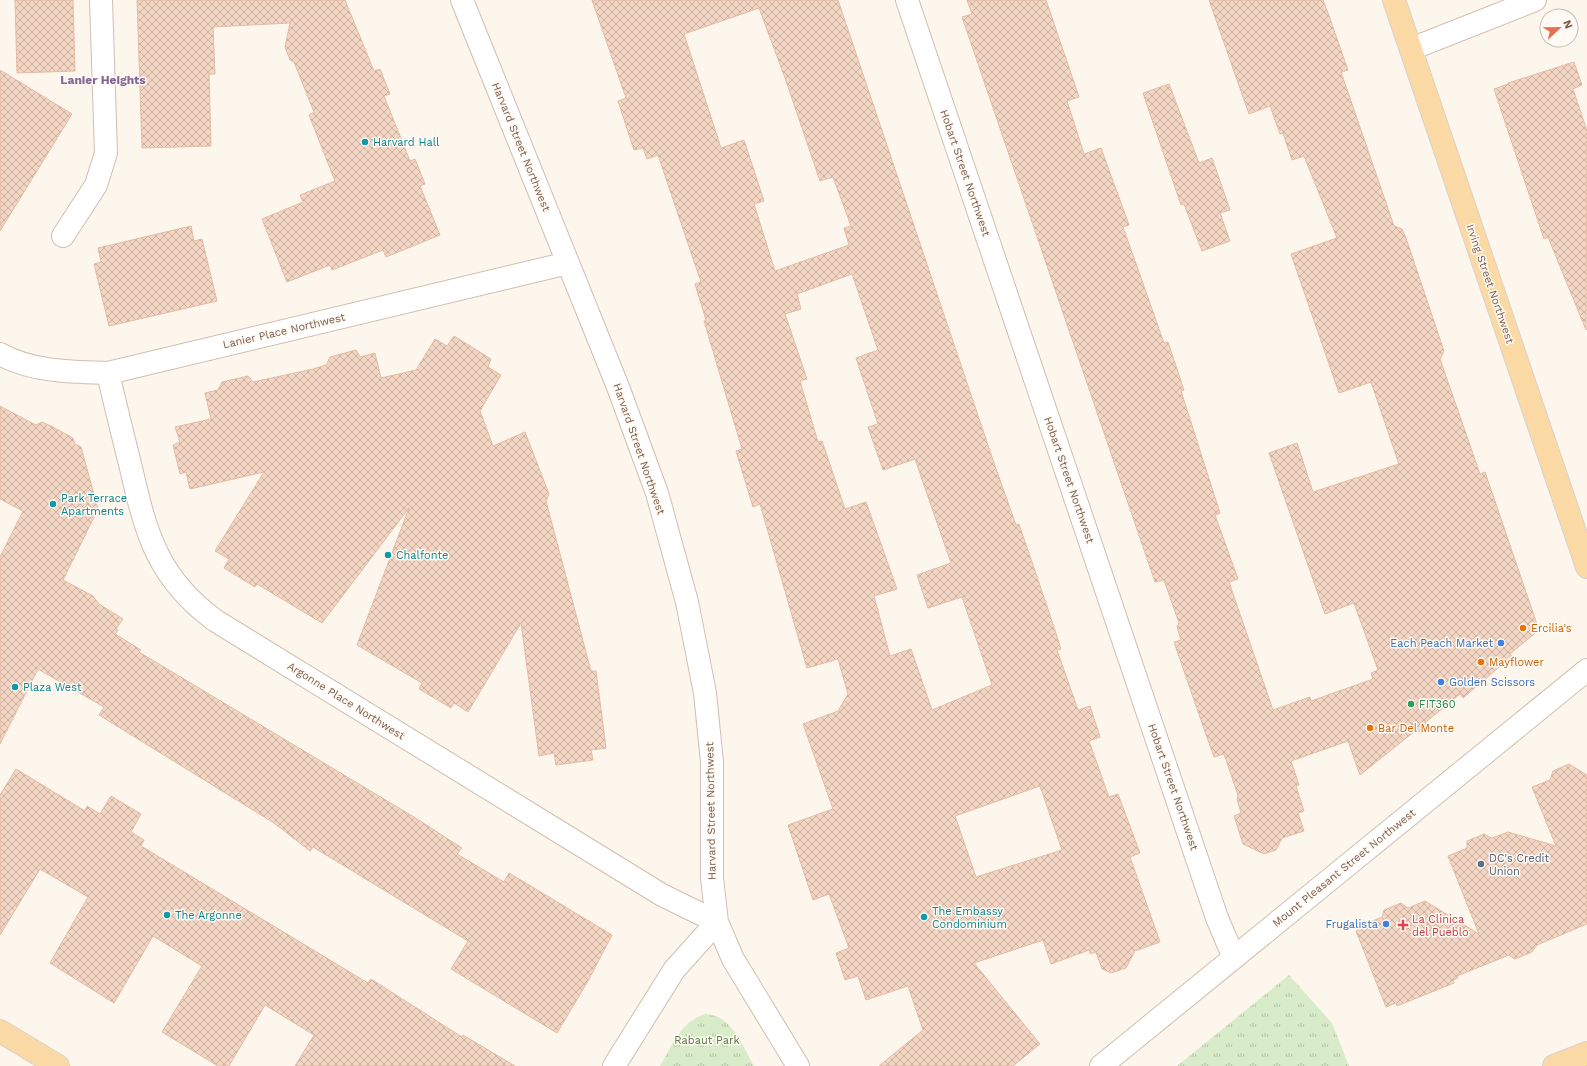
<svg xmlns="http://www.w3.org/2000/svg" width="1587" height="1066" font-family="'Work Sans',sans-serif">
	<defs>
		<pattern id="grass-tufts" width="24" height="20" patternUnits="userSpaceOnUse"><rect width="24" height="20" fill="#d8ecc9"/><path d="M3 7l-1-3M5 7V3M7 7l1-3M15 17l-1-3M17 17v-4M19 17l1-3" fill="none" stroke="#b4c2a5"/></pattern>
		<pattern id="building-cross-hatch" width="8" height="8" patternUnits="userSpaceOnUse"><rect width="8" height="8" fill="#f3d5c3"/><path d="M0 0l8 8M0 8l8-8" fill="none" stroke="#cab0a1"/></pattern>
	</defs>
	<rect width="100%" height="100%" fill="#fdf6ec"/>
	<path fill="url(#grass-tufts)" d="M 1289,975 L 1332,1023 L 1349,1066 L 1177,1066 Z
		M 705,1014 C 732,1015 742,1045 754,1066 L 660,1066 C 672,1046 681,1021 705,1014 Z"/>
	<path fill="url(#building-cross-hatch)" stroke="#e6bba3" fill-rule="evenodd" d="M 15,0 L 73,0 L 75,71 L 17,73 Z
		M 137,0 L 345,0 L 374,71 L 380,69 L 390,94 L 384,96 L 410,161 L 415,159 L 425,184 L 420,186 L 440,235 L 386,257 L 383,250 L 332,270 L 330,265 L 287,282 L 262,219 L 303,202 L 300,195 L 335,181 L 309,115 L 314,112 L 294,62 L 290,60 L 285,47 L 290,23 L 213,27 L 215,74 L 209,74 L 211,146 L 142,148 Z
		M 592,0 L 838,0 L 995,466 L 1016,525 L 1019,524 L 1049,612 L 1061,649 L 1057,650 L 1078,710 L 1090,706 L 1100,737 L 1089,741 L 1109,797 L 1118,794 L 1140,853 L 1130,857 L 1160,942 L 1135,951 L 1126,968 L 1111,973 L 1102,969 L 1096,952 L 1090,954 L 1089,950 L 1051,964 L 1043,940 L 974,963 L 1040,1044 L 1013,1066 L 879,1066 L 923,1030 L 908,986 L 866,1000 L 858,976 L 845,980 L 836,953 L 849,948 L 829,894 L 813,900 L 788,825 L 833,809 L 803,724 L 838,711 L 848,694 L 838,659 L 807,668 L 760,504 L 753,507 L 736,451 L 742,449 L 704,321 L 706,320 L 695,284 L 701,282 L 658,155 L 647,159 L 643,148 L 634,150 L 618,101 L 626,98 ZM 759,8 L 785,78 L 820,181 L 833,177 L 851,226 L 844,228 L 849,245 L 775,271 L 754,204 L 764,201 L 744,140 L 721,148 L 684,34 ZM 852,274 L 878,350 L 856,358 L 878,424 L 868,427 L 883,470 L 915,459 L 951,563 L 917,575 L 928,608 L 962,597 L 992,685 L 932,710 L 911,649 L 890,656 L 874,596 L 897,589 L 866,502 L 845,509 L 822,441 L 818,442 L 800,381 L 807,379 L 785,314 L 801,309 L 797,294 ZM 1040,786 L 1062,850 L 976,877 L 955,816 Z
		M 967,0 L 1046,0 L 1079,97 L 1067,101 L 1084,154 L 1101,148 L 1129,225 L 1123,227 L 1164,343 L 1168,342 L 1184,390 L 1181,391 L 1220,513 L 1215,515 L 1238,579 L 1229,582 L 1273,710 L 1310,697 L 1311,701 L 1373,679 L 1371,673 L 1378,670 L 1354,603 L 1325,614 L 1269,453 L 1297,443 L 1313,492 L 1399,464 L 1371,382 L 1339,393 L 1291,254 L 1337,238 L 1304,156 L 1292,160 L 1283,133 L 1280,134 L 1270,106 L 1249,114 L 1209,0 L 1323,0 L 1328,13 L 1348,70 L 1341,72 L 1394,226 L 1402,229 L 1406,238 L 1444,351 L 1440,359 L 1449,385 L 1480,474 L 1485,472 L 1539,630 L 1510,654 L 1512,656 L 1463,698 L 1460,694 L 1426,722 L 1422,732 L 1415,731 L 1360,775 L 1348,741 L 1291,761 L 1299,785 L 1296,786 L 1304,811 L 1298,813 L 1304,831 L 1282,838 L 1276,850 L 1264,854 L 1243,844 L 1234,816 L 1241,813 L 1237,799 L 1238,795 L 1224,754 L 1214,757 L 1204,729 L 1174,642 L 1181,640 L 1177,627 L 1179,623 L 1164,580 L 1155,582 L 962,17 L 972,14 Z
		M 1574,62 L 1582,85 L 1573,89 L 1587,131 L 1586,330 L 1548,237 L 1544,239 L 1494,89 L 1508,84 L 1508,83 Z
		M 0,70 L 72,114 L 0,231 Z
		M 1169,84 L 1199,163 L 1212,158 L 1230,210 L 1220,213 L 1230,241 L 1202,251 L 1184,204 L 1181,205 L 1143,93 Z
		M 191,226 L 194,241 L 202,239 L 217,301 L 109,326 L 94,264 L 101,262 L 98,248 Z
		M 454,336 L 491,359 L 488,367 L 501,375 L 480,411 L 493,446 L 525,432 L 549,494 L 546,501 L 591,671 L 596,671 L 606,748 L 591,750 L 593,760 L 556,765 L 554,753 L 539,756 L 521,623 L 468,712 L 454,703 L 451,708 L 419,689 L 422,683 L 357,645 L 409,508 L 322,623 L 257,584 L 255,587 L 224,568 L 229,559 L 215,551 L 264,472 L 190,489 L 186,472 L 180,474 L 173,445 L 180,442 L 175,427 L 211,419 L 205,393 L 218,390 L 222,382 L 248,376 L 253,382 L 313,369 L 326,365 L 330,357 L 356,350 L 360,357 L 375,353 L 381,378 L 416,370 L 435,339 L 447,346 Z
		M 0,406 L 36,425 L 42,422 L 51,426 L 73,438 L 75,444 L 81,447 L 98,509 L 63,580 L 93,596 L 99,604 L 123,619 L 116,629 L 118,630 L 115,634 L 141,650 L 139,652 L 414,817 L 462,848 L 457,854 L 504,882 L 509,873 L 612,935 L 588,981 L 557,1033 L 451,969 L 468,941 L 313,847 L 310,851 L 274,823 L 99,715 L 104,707 L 38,669 L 0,744 L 0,557 L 23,511 L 0,499 Z
		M 1569,764 L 1587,775 L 1587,924 L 1537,945 L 1532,952 L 1515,959 L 1509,955 L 1457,976 L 1458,978 L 1453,980 L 1454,983 L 1397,1006 L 1396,1003 L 1386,1007 L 1356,931 L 1364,928 L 1363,925 L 1382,917 L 1384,910 L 1401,903 L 1408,908 L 1425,901 L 1479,934 L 1448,856 L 1467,848 L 1467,841 L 1484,834 L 1492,838 L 1508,832 L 1556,846 L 1532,787 L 1550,780 L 1553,771 Z
		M 16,769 L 85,811 L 87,806 L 100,814 L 111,796 L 141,814 L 131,832 L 144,840 L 141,846 L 368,983 L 371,979 L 462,1037 L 463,1035 L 515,1066 L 295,1066 L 314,1035 L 265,1005 L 229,1066 L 218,1066 L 162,1032 L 202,966 L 153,936 L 114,1003 L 50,963 L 88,897 L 40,869 L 0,935 L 0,795 Z"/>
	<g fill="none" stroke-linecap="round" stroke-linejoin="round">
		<defs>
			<path id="minor" d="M 462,0 L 618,387 L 657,493 L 687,602 L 705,693 L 712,762 L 712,878 L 717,922 L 733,959 L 798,1066
				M 907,0 L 1217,918 L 1234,958
				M 1411,49 L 1535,0
				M 63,236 L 96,185 L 106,153 L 101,0
				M 0,354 C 32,372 72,372 108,373 L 568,263
				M 108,373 C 115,404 123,436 131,468 C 146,534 158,579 216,621 L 662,895 L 717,922
				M 614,1066 L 674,970 L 717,922
				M 1101,1066 L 1587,670"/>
			<path id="major" d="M 1394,0 L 1587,567
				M 0,1031 L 58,1066
				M 1554,1066 L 1587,1053"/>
		</defs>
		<use href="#minor" stroke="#d1beb0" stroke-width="24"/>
		<use href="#major" stroke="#dad1cd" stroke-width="24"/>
		<use href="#minor" stroke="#fff" stroke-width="22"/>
		<use href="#major" stroke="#fbd9a5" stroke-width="22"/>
	</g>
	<g fill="#0f9aa8" stroke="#fffaf3" stroke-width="1.5">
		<circle cx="365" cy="142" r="4"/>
		<circle cx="53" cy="504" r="4"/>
		<circle cx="388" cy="555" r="4"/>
		<circle cx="15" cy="687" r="4"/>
		<circle cx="167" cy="915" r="4"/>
		<circle cx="924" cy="917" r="4"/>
	</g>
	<g fill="#e8710a" stroke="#fffaf3" stroke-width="1.5">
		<circle cx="1523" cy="628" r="4"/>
		<circle cx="1481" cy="662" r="4"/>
		<circle cx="1370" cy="728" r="4"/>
	</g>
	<g fill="#3f7fe0" stroke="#fffaf3" stroke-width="1.5">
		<circle cx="1501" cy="643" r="4"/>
		<circle cx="1441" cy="682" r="4"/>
		<circle cx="1386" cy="924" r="4"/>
	</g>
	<circle fill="#2e9e5b" stroke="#fffaf3" stroke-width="1.5" cx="1411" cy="704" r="4"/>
	<circle fill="#5c6f8a" stroke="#fffaf3" stroke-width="1.5" cx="1481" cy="864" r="4"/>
	<path fill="#e0444e" stroke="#fffaf3" stroke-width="1.5" d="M1401 919h4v4h4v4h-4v4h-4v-4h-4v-4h4z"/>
	<g text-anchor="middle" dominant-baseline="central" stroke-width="3" stroke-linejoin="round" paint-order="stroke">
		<g font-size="11" fill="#0d838f" stroke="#fffaf3" text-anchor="start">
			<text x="373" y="142">Harvard Hall</text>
			<text x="61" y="498">Park Terrace<tspan x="61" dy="13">Apartments</tspan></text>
			<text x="396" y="555">Chalfonte</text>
			<text x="23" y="687">Plaza West</text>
			<text x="932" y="911">The Embassy<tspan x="932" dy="13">Condominium</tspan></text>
			<text x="175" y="915">The Argonne</text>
		</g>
		<g font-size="11" fill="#7a5c4d" stroke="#fffaf3">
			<text transform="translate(521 147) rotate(68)">Harvard Street Northwest</text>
			<text transform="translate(965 173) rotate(71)">Hobart Street Northwest</text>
			<text transform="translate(1490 284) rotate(71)">Irving Street Northwest</text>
			<text transform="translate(284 331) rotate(-13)">Lanier Place Northwest</text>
			<text transform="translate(639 449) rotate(71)">Harvard Street Northwest</text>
			<text transform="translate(1069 480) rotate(71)">Hobart Street Northwest</text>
			<text transform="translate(346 701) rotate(32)">Argonne Place Northwest</text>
			<text transform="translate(1173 787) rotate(71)">Hobart Street Northwest</text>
			<text transform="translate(711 811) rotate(-91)">Harvard Street Northwest</text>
			<text transform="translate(1344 868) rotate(-39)">Mount Pleasant Street Northwest</text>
		</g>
		<g font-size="11" fill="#c56008" stroke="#fffaf3" text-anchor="start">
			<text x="1531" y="628">Ercilia's</text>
			<text x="1489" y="662">Mayflower</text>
			<text x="1378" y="728">Bar Del Monte</text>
		</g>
		<g font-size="11" fill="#366cbe" stroke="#fffaf3" text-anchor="end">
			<text x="1493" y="643">Each Peach Market</text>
			<text x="1449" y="682" text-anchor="start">Golden Scissors</text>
			<text x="1378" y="924">Frugalista</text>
		</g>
		<g font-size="11" fill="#27864d" stroke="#fffaf3" text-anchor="start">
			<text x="1419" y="704">FIT360</text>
		</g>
		<g font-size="11" fill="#4e5e75" stroke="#fffaf3" text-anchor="start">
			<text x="1489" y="858">DC's Credit<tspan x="1489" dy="13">Union</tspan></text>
		</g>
		<g font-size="11" fill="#be3a42" stroke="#fffaf3" text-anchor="start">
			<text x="1412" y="919">La Clinica<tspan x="1412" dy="13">del Pueblo</tspan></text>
		</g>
		<g font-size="11" fill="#537a41" stroke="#fffaf3">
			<text x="707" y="1040">Rabaut Park</text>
		</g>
		<g font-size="12" font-weight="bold" fill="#846695" stroke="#fffaf3">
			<text x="103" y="80">Lanier Heights</text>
		</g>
	</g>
	<g transform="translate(1559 28) rotate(68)"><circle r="19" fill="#fffaf3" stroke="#cabbb1"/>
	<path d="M0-3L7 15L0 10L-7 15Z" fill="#e76f51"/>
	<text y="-6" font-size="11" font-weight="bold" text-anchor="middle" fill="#7a5c4d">N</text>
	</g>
</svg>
